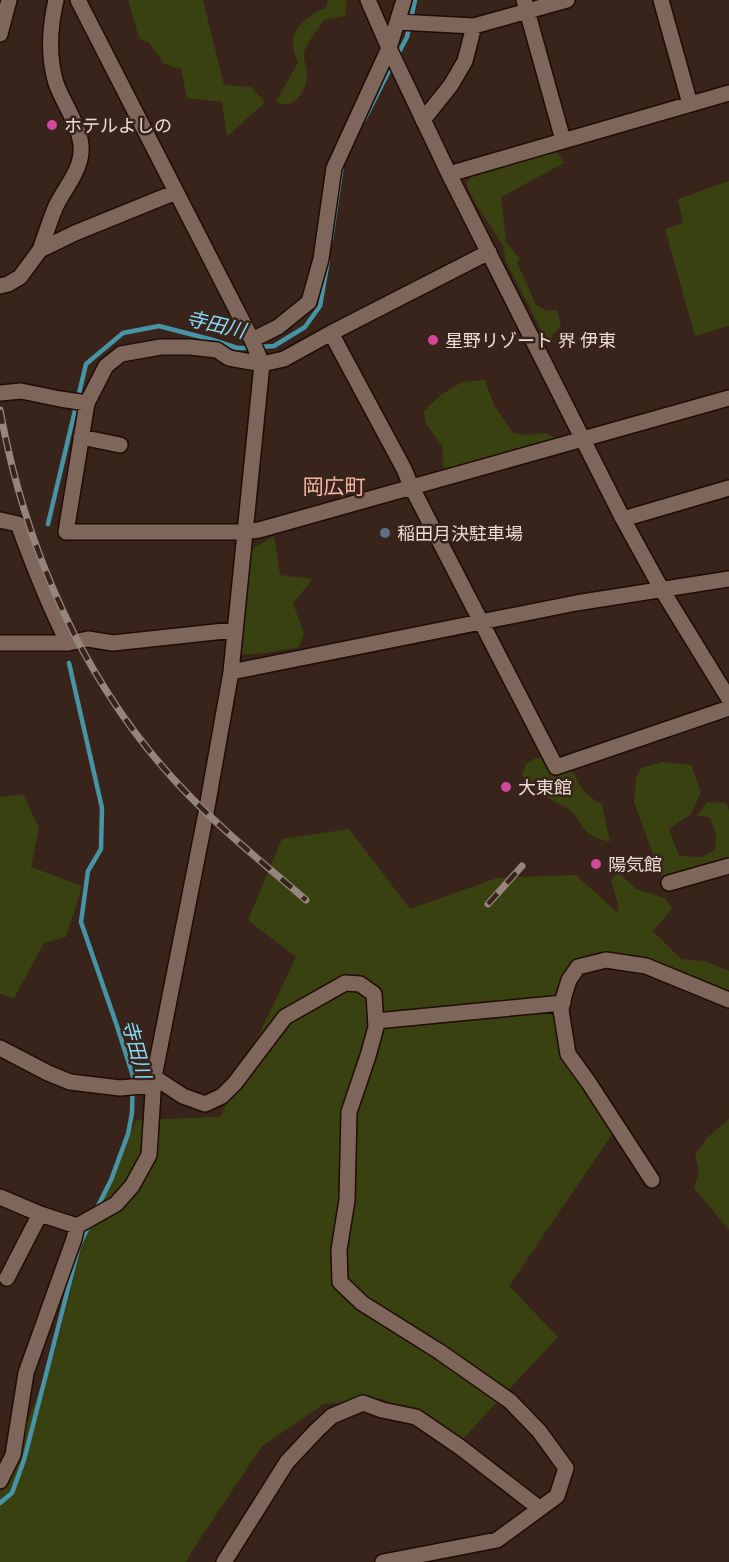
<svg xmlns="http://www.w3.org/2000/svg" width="729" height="1562" font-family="'Open Sans','Noto Sans JP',sans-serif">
	<rect width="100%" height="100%" fill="#38241a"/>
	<path fill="#3a4111" d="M 128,0 L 203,0 L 224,85 L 251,87 L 265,102 L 227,137 L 222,102 L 187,98 L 181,69 L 164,64 L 149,43 L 139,38 Z
		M 328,0 L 347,0 L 345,16 L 324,20 C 319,28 305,45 304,53 C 303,61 308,69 307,77 C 305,93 293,112 276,101 L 298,63 C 296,57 293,50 293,44 C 291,27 312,13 326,8 Z
		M 542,151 L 557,152 L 564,163 L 501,197 L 506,242 L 520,259 L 517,262 L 536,305 L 548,311 L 557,310 L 561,326 L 553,334 L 551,341 L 548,344 L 505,259 L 504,247 L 474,201 L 466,183 L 475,173 Z
		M 729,181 L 729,326 L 695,336 L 665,229 L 683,223 L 678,199 Z
		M 485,380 L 494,405 L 513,433 L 527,435 L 545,433 L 559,439 L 444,471 L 442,446 L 425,422 L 424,411 L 442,394 L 462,382 Z
		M 274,536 L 280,575 L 313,579 L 293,603 L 304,634 L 299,647 L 266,653 L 242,655 C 239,620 243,583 252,549 Z
		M 536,758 L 541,758 L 554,777 L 572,770 C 580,786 585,796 602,804 L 610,842 C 599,839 588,836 582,826 C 578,821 576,815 571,811 C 552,797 536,796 522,775 L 526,764 Z
		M 663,762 L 691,765 L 701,792 L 691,814 L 669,829 L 679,856 L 702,857 L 715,850 L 716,835 L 710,817 L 697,816 L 707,802 L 726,803 L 729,811 L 729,859 L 681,871 L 662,878 L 634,802 L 636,778 L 641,768 Z
		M 23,794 L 39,828 L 31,867 L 82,886 L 66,937 L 44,943 L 14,998 L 0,994 L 0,797 Z
		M 349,829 L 410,909 L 497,878 L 576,875 L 620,915 L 616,907 L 619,908 L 611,880 L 618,872 L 636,889 L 665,898 L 672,909 L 653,931 L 681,959 L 705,961 L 729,971 L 729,993 L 660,967 L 634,955 L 618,954 L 611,956 L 569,980 L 564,1031 L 613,1133 L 509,1286 L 558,1337 L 457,1445 L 383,1399 L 324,1404 L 262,1446 L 190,1554 L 186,1562 L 0,1562 L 0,1493 L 56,1348 L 81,1249 L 136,1120 L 220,1117 L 296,957 L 248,920 L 282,839 Z
		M 729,1119 L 729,1230 L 694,1188 L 699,1173 L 695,1155 L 707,1138 Z"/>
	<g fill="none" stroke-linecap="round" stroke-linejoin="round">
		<path stroke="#4894a7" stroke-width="4.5" d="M 397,56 L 407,37 L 415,0
			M 364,120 L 393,63
			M 331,240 L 342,165
			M 259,347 L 274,346 L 305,327 L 320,306 L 328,260
			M 48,524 L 86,364 L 123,333 L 159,326 L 213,340 L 237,348 L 251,348
			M 69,663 L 102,808 L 101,849 L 88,871 L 81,922 L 117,1026 L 133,1076 L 132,1113 L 128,1134 L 111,1180 L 96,1210
			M 0,1503 L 12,1493 L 24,1460 L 79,1246 L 89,1225"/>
		<defs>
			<path id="minor" d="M 368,0 L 389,48 L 449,174 L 623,519 L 662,590 L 729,699
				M 524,0 L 563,140
				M 661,0 L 690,104
				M 398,22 L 474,26 L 567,0
				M 0,34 L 9,0
				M 423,120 L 451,85 L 465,61 L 474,26
				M 449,174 L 729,93
				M 40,250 C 45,236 50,220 56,206 C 64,189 80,172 81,152 C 83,129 63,104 56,83 C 48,57 50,26 56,0
				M 0,286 L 8,284 L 20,277 L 40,250 L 75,233 L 176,192
				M 331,333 L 489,252
				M 252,340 L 278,327 L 309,302 L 321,259 L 334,168 L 389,48 L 404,0
				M 0,393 L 21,391 L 60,399 L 87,403
				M 729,398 L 259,530 L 244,532 L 66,532 L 87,403 L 106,366 L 121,354 L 161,347 L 190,347 L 217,350 L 229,358 L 262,364 L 284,359 L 331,333 L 404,469 L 411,486 L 556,767 L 729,708
				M 81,437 L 120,445
				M 623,519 L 729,488
				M 0,520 L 18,524 C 33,565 48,604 68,643
				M 0,643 L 68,643 L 88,639 L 113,643 L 234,630
				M 231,672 L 576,603 L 729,579
				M 669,883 L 729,866
				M 376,1021 L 563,1003
				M 0,1048 L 48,1073 L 70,1082 L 120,1088 L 153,1085
				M 154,1077 L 183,1096 L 205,1104 L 222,1096 L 235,1083 L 285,1017 L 345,983 L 360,984 L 374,994 L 376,1027 L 368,1056 L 349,1112 L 347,1200 L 339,1250 L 340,1282 L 362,1303 L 440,1352 L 510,1401 L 539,1431 L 566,1468 L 557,1496 L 497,1540 L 383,1562
				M 652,1180 L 589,1083 L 568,1054 L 561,1010 L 564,996 L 569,980 L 578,967 L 606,960 L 646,966 L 729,1000
				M 0,1197 L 40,1214 L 77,1226 L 116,1204 L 132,1186 L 149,1155 L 154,1077 L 206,813 L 231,672 L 262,364 L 252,340 L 78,0
				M 7,1278 L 40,1214
				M 0,1481 L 13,1455 L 26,1373 L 74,1239 L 77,1226
				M 224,1562 L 287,1462 L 317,1430 L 332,1416 L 363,1403 L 382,1410 L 416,1417 L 460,1447 L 539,1508"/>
		</defs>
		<use href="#minor" stroke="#1f0c04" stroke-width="18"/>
		<use href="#minor" stroke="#7e665b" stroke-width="15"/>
		<defs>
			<path id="rail" d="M 0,410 C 25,547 82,681 178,784 C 217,826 262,862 306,900
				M 488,904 L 522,866"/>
		</defs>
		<use href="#rail" stroke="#96857d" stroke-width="7"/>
		<use href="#rail" stroke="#38241a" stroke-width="4.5" stroke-dasharray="14" stroke-linecap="butt"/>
	</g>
	<g fill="#d1479c" stroke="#38241a" stroke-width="2">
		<circle cx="52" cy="125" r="6"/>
		<circle cx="433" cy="340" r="6"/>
		<circle cx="506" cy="787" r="6"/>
		<circle cx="596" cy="864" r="6"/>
	</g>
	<circle fill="#5c6f8a" stroke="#38241a" stroke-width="2" cx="385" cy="533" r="6"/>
	<g text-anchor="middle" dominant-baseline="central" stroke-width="5" stroke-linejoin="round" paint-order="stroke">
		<g font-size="18" fill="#ecddd7" stroke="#38241a" text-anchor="start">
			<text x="64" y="125">ホテルよしの</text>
			<text x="445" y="340">星野リゾート 界 伊東</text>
			<text x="397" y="533">稲田月決駐車場</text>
			<text x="518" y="787">大東館</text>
			<text x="608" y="864">陽気館</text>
		</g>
		<g font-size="20" font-style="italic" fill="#86d9f7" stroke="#38241a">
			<text transform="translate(216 324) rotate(13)">寺田川</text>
			<text transform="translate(137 1049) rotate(75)">寺田川</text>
		</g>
		<g font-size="21" fill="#f7b5a7" stroke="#38241a">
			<text x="334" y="486">岡広町</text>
		</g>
	</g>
</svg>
